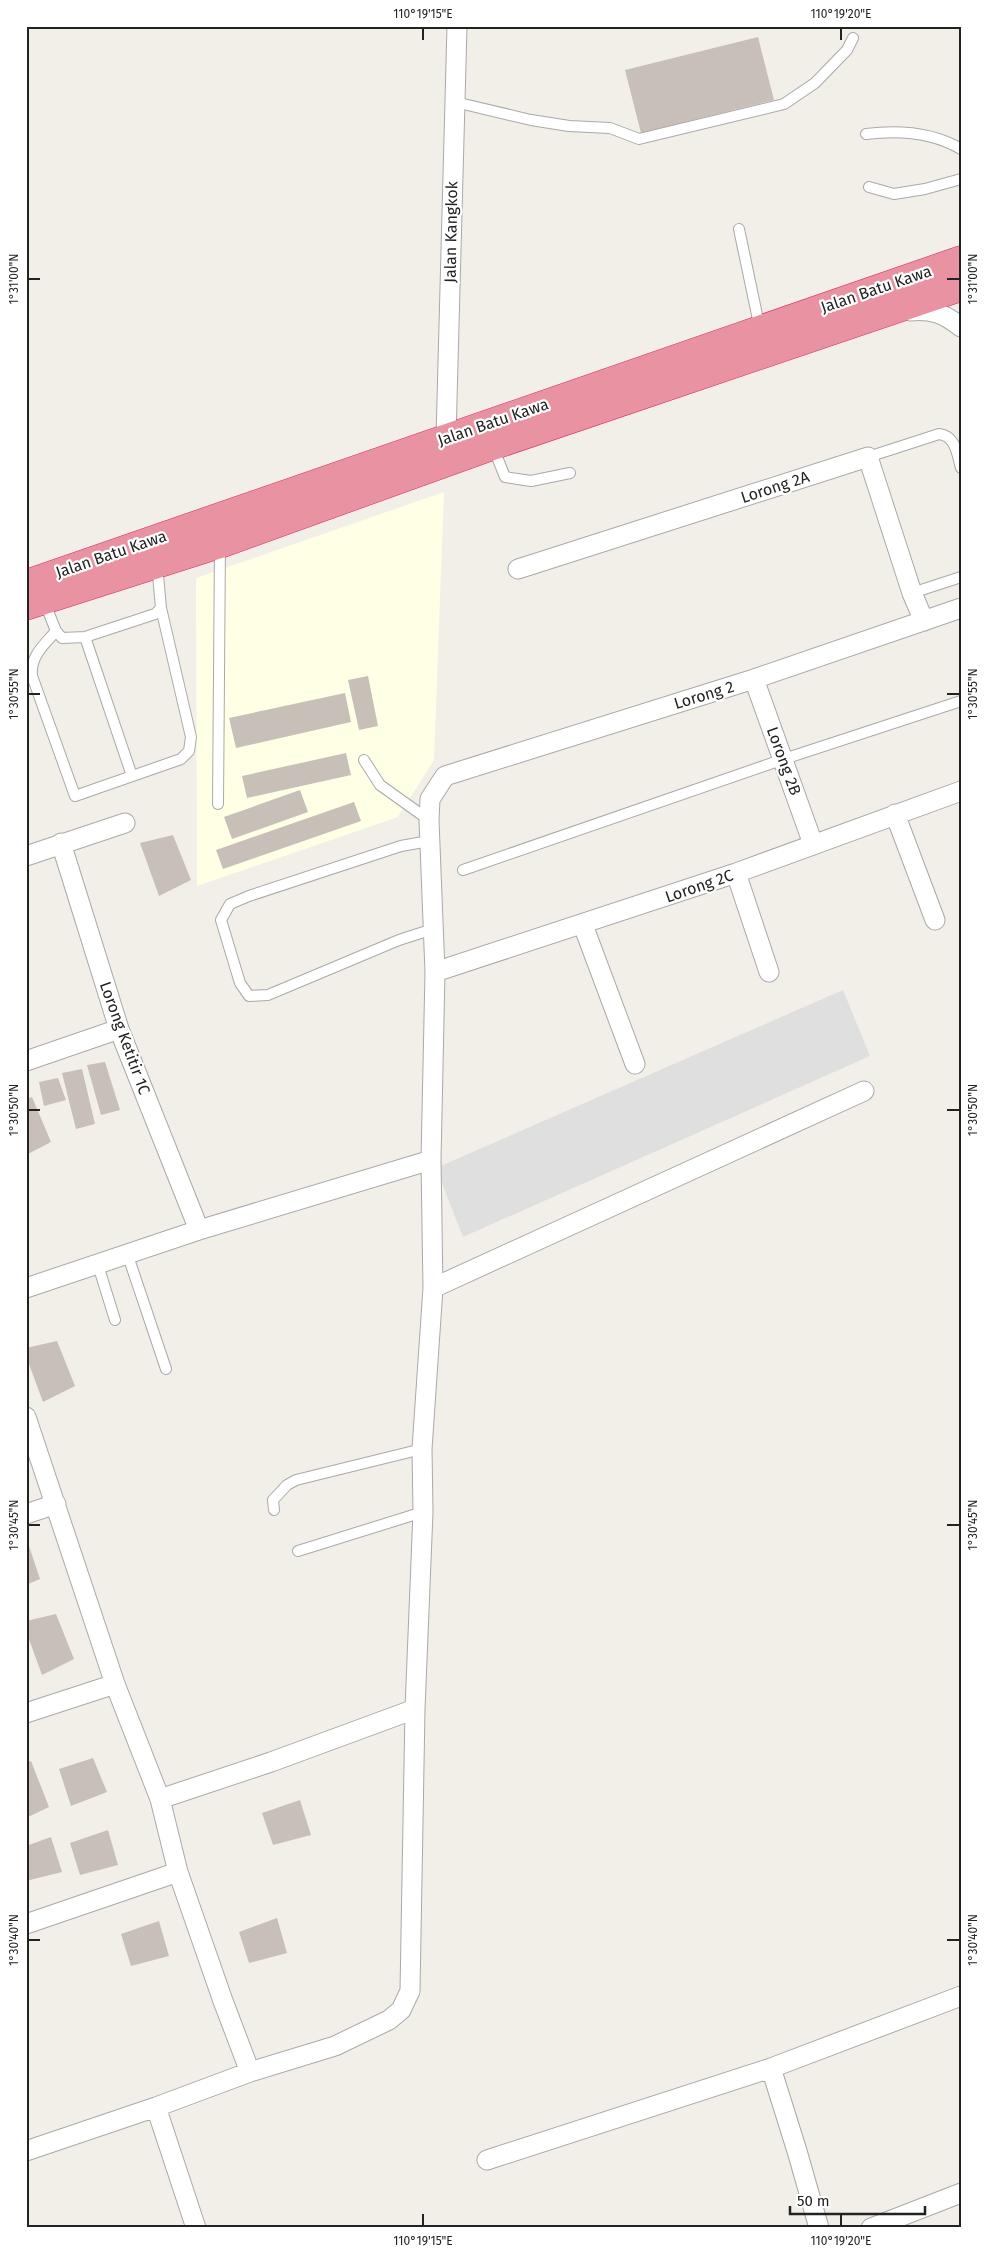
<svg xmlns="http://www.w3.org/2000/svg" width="987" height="2254" font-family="'Fira Sans',sans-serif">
	<rect width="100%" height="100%" fill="#f2efe9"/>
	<path fill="#e0dfdf" d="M 843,990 L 870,1056 L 463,1237 L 436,1168 Z"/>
	<path fill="#ffffe5" d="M 444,492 L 434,760 L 398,817 L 197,886 L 196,578 Z"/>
	<path fill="#c7bfb8" d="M 758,37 L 774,100 L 641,133 L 625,70 Z
		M 368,676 L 378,726 L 359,730 L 348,680 Z
		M 345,693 L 351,722 L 236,748 L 229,718 Z
		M 346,753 L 351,775 L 247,798 L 242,776 Z
		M 300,790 L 308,812 L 232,839 L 224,817 Z
		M 354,802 L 361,821 L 223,869 L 216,850 Z
		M 173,835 L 191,880 L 159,896 L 140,843 Z
		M 105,1062 L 120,1110 L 101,1115 L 87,1065 Z
		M 82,1069 L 95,1124 L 76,1129 L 62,1073 Z
		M 58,1078 L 66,1100 L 44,1106 L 39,1082 Z
		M 32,1097 L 51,1142 L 26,1155 L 26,1099 Z
		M 57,1341 L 75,1386 L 43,1402 L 26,1356 L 26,1348 Z
		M 26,1543 L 28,1543 L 40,1579 L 26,1585 Z
		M 56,1614 L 74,1659 L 42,1675 L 26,1631 L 26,1621 Z
		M 93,1758 L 107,1792 L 71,1806 L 59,1769 Z
		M 31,1761 L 49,1807 L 26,1818 L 26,1762 Z
		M 300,1800 L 311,1835 L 273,1845 L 262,1813 Z
		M 108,1830 L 118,1865 L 80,1875 L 70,1843 Z
		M 51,1837 L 62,1872 L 26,1881 L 26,1846 Z
		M 277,1918 L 287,1953 L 249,1963 L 239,1932 Z
		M 159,1921 L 169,1956 L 131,1966 L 121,1934 Z"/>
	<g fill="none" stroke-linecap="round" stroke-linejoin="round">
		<defs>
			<path id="lane" d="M 455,102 L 531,120 L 569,126 L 610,128 L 639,139 L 784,104 L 815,83 L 847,50 L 853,38
				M 866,134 C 898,130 932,132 961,149
				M 869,187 L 894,194 L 925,189 L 961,179
				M 739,229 L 760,329
				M 493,447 L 505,477 L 531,481 L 570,473
				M 868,457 L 939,434 C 956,436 957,454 961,468
				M 912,593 L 961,577
				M 44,601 L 56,631 L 62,638 L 85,637 L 155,614 L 161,608 L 157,564
				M 56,631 C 44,645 30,656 32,676 L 75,796 L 181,759 L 189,751 L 191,737 L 161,608
				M 85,637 L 132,776
				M 364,760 L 380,785 L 429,820
				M 218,804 L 220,545
				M 429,841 L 401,846 L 249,896 L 230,904 L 221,920 L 240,983 L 249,996 L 268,995 L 399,940 L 433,929
				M 463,870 L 784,759 L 961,701
				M 127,1253 L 166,1369
				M 98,1265 L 115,1320
				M 274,1510 L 273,1500 L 287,1485 L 296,1480 L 422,1449
				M 298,1551 L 423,1512"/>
			<path id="street" d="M 910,311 C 932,309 943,313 961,327
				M 446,438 L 457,26
				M 518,569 L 868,457 L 912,593 L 924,621
				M 754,679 L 813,844
				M 895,814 L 935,920
				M 61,843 L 119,1029 L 199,1230
				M 26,856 L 125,823
				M 736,873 L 769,972
				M 583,925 L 635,1064
				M 435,972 L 736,873 L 961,791
				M 26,1061 L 119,1029
				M 26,1288 L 199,1230 L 431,1160
				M 433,1288 L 864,1091
				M 26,1417 L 115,1684 L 160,1799 L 178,1872 L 223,2001 L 250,2072
				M 26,1514 L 56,1504
				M 26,1713 L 115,1684
				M 160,1799 L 271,1762 L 415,1709
				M 26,1924 L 178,1872
				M 771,2068 L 797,2151 L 819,2228
				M 156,2107 L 196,2228
				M 26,2151 L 156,2107 L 250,2072 L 335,2046 L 389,2020 L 401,2010 L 410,1991 L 415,1709 L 423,1512 L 422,1449 L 433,1288 L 431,1160 L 435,972 L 429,820 L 430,799 L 445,776 L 754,679 L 961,608
				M 487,2160 L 771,2068 L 961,1996
				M 871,2228 L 961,2193"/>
			<path id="highway" d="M 26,584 L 961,260
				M 26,606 L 220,544 L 492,446 L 961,287"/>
		</defs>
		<use href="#lane" stroke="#a9a9a9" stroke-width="12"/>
		<use href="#street" stroke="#a9a9a9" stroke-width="21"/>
		<use href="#highway" stroke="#dc2a67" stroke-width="29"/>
		<use href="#lane" stroke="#fff" stroke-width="10"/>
		<use href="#street" stroke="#fff" stroke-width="19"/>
		<use href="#highway" stroke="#e892a2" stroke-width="28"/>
	</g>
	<path fill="none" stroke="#222" stroke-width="2" d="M 423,28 L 423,40M 841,28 L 841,40M 28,279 L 40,279M 947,279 L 960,279M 28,694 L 40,694M 947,694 L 960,694M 28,1110 L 40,1110M 947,1110 L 960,1110M 28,1525 L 40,1525M 947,1525 L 960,1525M 28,1940 L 40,1940M 947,1940 L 960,1940M 423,2214 L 423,2226M 841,2214 L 841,2226"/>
	<g text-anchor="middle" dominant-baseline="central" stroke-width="4.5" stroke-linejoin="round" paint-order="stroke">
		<g font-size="16" fill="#222" stroke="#fff">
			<text transform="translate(451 232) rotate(-89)">Jalan Kangkok</text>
			<text transform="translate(876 289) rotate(-19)">Jalan Batu Kawa</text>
			<text transform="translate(493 422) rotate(-19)">Jalan Batu Kawa</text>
			<text transform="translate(775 487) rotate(-18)">Lorong 2A</text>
			<text transform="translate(111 554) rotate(-19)">Jalan Batu Kawa</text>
			<text transform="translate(704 695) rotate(-17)">Lorong 2</text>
			<text transform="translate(784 761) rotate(70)">Lorong 2B</text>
			<text transform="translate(699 886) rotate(-19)">Lorong 2C</text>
			<text transform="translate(125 1038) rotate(70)">Lorong Ketitir 1C</text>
		</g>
	</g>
	<rect width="987" height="2254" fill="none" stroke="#ffffff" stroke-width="55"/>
	<path d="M790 2206v8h135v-8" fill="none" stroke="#222222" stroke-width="2.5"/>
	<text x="797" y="2206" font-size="15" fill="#222222" stroke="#ffffff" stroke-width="4" paint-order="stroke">50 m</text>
	<rect x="28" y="28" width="932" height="2198" fill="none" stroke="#222" stroke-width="2"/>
	<g font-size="12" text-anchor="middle" fill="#222">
		<text x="423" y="18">110°19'15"E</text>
		<text x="841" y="18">110°19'20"E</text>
		<text transform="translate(14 279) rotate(-90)" y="4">1°31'00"N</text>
		<text transform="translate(973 279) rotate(-90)" y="4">1°31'00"N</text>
		<text transform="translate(14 694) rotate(-90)" y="4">1°30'55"N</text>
		<text transform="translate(973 694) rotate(-90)" y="4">1°30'55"N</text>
		<text transform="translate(14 1110) rotate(-90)" y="4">1°30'50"N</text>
		<text transform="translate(973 1110) rotate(-90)" y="4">1°30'50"N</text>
		<text transform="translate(14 1525) rotate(-90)" y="4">1°30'45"N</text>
		<text transform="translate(973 1525) rotate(-90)" y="4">1°30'45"N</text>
		<text transform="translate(14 1940) rotate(-90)" y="4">1°30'40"N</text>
		<text transform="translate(973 1940) rotate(-90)" y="4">1°30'40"N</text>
		<text x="423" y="2245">110°19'15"E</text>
		<text x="841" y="2245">110°19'20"E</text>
	</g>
</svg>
